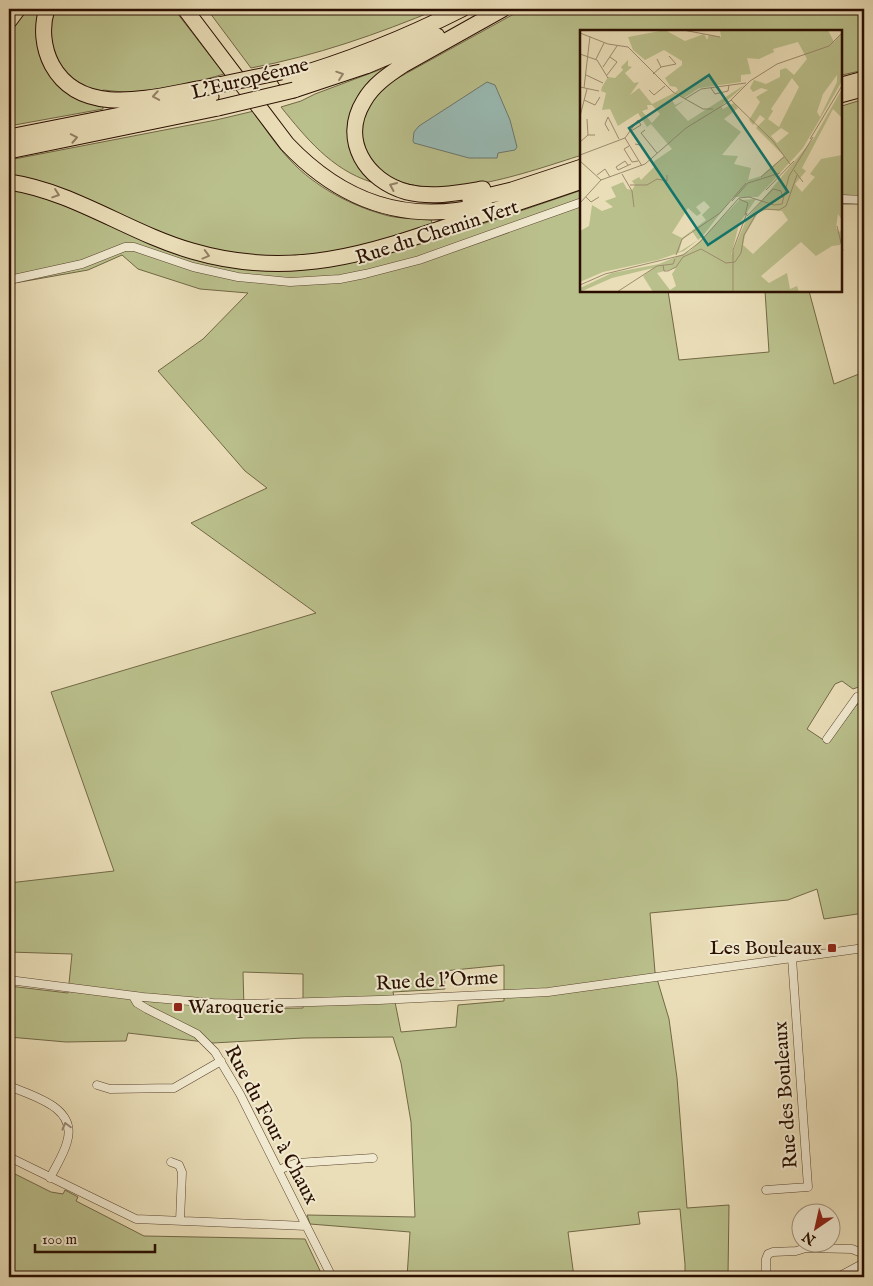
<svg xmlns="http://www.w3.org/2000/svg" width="873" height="1286" font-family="'IM FELL English',serif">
	<rect width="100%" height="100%" fill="#eadeb8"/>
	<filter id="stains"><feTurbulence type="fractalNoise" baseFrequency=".004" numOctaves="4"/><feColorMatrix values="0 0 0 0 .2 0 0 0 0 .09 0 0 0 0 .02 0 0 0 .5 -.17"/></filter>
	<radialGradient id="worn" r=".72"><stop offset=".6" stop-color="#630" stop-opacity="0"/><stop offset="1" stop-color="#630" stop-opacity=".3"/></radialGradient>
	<path fill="#bac08c" stroke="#726846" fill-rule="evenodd" d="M 9,9 L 174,9 L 224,74 L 189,84 L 133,93 L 103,90 L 103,109 L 9,126 Z
		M 207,9 L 438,9 C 378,34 315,56 251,68 Z
		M 523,9 L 864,9 L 864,70 L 842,75 L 842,31 L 582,31 L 582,155 C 527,172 439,206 386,175 L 371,182 C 331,169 306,138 281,107 L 301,101 L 315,94 L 387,67 L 396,79 Z
		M 864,99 L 864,204 L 842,204 L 842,106 Z
		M 254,111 C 264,128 276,145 290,160 C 315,187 353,207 389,216 C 402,219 417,218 431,219 L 435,240 L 582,190 L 582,291 L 668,291 L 679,360 L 769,352 L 765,291 L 809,291 L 834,384 L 864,372 L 864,685 L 853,689 L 842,681 L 835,684 L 807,729 L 828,743 L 857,704 L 864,710 L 864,872 L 863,873 L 864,882 L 864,913 L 824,919 L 817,889 L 788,900 L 650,913 L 655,972 L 669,1019 L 677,1078 L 687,1208 L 729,1205 L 728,1277 L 685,1277 L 685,1264 L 680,1209 L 638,1212 L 640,1224 L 568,1232 L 574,1277 L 407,1277 L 410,1232 L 310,1224 L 307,1215 L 415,1217 L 411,1122 L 401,1063 L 393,1037 L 303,1038 L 213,1043 L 128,1033 L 126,1041 L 66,1042 L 9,1037 L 9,986 L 68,993 L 72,954 L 9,952 L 9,883 L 114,871 L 51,692 L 316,613 L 191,523 L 267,488 L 245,471 L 158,371 L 203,339 L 248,293 L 200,289 L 138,269 L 122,255 L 88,270 L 9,284 L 9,160 L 216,120 ZM 504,965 L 504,1001 L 458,1005 L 456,1027 L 401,1032 L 393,992 L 445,989 L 444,971 ZM 243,972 L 303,974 L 303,1008 L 244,1009 Z
		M 9,1171 L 51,1192 L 63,1194 L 65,1190 L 78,1197 L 76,1201 L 144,1236 L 305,1239 L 323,1277 L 9,1277 Z"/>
	<path fill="#99bbb5" stroke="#6d766d" d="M 487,82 L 495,85 L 510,120 L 517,147 L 515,150 L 498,153 L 497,158 L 469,158 L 414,143 L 413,141 L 414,132 L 419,126 Z"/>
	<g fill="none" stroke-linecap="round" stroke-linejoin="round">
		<defs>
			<path id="minor" d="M 842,199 L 864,200
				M 9,280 L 82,264 L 125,247 L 134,247 L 193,267 L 238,277 L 290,282 L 340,279 L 365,274 L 419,260 L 582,202
				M 827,739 L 857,697 L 864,702
				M 9,980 L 143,997 L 213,1003 L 247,1004 L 379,1000 L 548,992 L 864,948
				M 133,996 L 137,1003 L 147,1009 L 197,1034 L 215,1052 L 240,1094 L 332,1277
				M 97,1085 L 110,1089 L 174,1088 L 221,1061
				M 9,1086 C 32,1096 78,1107 67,1142 C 64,1154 56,1166 50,1178
				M 9,1157 L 136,1219 L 306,1226
				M 171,1162 L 179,1165 L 182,1172 L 180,1221
				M 278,1170 L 297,1163 L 373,1158
				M 766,1190 L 808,1187 L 792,958
				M 766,1277 L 766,1259 L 768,1254 L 773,1252 L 796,1251 L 806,1248 L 852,1249 L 864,1254
				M 838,1277 L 864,1263"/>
			<path id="trunk" d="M 842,95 L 864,89"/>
			<path id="motorway" d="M 47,9 C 41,27 43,48 52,65 C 82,120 155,96 204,88
				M 185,9 L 287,144 C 342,202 406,225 485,205
				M 9,21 L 18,9
				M 285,79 C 347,61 405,38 462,9
				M 842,85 L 864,79
				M 294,90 L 366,66 L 437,36
				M 9,137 L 211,97
				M 9,151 L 218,108
				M 9,182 C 75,192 129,233 192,251 C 291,280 367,254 460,222 C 501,208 542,195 582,181
				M 483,189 C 458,193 432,198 407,192 C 366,181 340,140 364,101 C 373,85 388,75 403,65 L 503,9
				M 470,200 L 512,190 L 582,167"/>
		</defs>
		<use href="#minor" stroke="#5a432e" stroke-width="9"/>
		<use href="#trunk" stroke="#2a0f00" stroke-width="16"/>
		<use href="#motorway" stroke="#2a0f00" stroke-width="17"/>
		<use href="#minor" stroke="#f1ead1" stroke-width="8"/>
		<use href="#trunk" stroke="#eadeb8" stroke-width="14"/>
		<use href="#motorway" stroke="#eadeb8" stroke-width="15"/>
		<defs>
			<path id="motorway-bridge" d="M 204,88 L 281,72
				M 218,108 L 294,90"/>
		</defs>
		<use href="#motorway-bridge" stroke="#2a0f00" stroke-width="17" stroke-linecap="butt"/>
		<use href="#motorway-bridge" stroke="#eadeb8" stroke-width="15"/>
	</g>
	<defs><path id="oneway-chevron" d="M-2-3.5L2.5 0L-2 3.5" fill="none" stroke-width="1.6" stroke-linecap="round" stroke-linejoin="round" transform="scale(1.25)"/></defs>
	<g stroke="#948165">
		<use href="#oneway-chevron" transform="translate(340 75) rotate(-19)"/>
		<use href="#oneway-chevron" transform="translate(156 96) rotate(170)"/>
		<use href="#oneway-chevron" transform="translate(74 138) rotate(-11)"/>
		<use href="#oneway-chevron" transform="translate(393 186) rotate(-156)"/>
		<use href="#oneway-chevron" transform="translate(56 194) rotate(19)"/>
		<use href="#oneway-chevron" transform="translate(206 255) rotate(15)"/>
	</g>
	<use stroke="#978773" href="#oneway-chevron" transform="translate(66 1126) rotate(-106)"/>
	<g fill="#8f2418" stroke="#f1ead1" stroke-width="2">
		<rect x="827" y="943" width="10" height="10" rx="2.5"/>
		<rect x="173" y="1002" width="10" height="10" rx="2.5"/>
	</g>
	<g text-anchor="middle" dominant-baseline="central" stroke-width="4" stroke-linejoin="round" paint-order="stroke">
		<g font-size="20" fill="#2a0f00" stroke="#f1ead1">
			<text transform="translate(250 79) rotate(-14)">L'Européenne</text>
			<text transform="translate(437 233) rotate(-18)">Rue du Chemin Vert</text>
			<text transform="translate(437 981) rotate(-3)">Rue de l'Orme</text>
			<text transform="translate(786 1095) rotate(-94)">Rue des Bouleaux</text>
			<text transform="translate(271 1125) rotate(62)">Rue du Four à Chaux</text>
		</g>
		<g font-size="20" fill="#2a0f00" stroke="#f1ead1" text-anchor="end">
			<text x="822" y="948">Les Bouleaux</text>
			<text x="188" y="1007" text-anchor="start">Waroquerie</text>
		</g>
	</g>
	<g transform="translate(580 30)">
		<rect width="262" height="262" fill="#eadeb8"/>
		<path d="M 85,0 L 105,11 L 124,4 L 127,10 L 129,5 L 141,7 L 140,0 L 248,0 L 254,12 L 262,3 L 262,51 L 223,118 L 178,167 L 153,167 L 122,207 L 104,221 L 78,230 L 23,242 L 0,252 L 0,201 L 9,196 L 12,175 L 22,181 L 33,177 L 25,171 L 36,167 L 31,157 L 43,152 L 47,159 L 52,160 L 55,155 L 52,151 L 59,147 L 61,150 L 75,136 L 73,132 L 92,119 L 71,94 L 67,97 L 58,83 L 38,96 L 30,79 L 22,80 L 26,63 L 21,61 L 22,57 L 28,47 L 35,48 L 43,40 L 41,37 L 48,30 L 48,36 L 52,37 L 45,43 L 54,53 L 59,52 L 50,65 L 59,58 L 72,74 L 94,63 L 99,67 L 92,70 L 95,75 L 105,70 L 95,77 L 108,91 L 166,54 L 141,76 L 143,79 L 154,73 L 158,78 L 144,89 L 161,102 L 142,125 L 158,126 L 154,134 L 171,138 L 168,150 L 181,146 L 204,126 L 176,98 L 185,89 L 180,85 L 173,95 L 169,90 L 180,72 L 176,67 L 188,60 L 181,58 L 173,62 L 170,58 L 174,50 L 186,54 L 200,47 L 200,40 L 206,38 L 214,45 L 227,29 L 218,12 L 193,19 L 194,22 L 179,29 L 167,28 L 171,44 L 161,45 L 161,52 L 119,58 L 104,68 L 95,63 L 98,60 L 96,57 L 90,56 L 85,48 L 102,35 L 102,31 L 84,20 L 65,30 L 53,20 L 48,7 ZM 257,45 L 257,52 L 240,87 L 237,82 L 243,64 ZM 212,48 L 219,57 L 199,97 L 188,89 L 193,81 L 191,79 ZM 67,75 L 72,75 L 80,84 L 72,93 L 62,81 L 68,79 ZM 201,98 L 209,103 L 197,113 L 191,106 ZM 124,171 L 130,177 L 122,185 L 126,190 L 102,208 L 92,203 L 108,178 L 117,186 L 121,183 L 116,177 ZM 112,201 L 118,210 L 99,222 L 102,210 ZM 262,59 L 262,88 L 253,79 L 222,138 L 226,141 L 215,154 L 222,162 L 235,147 L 230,144 L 241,129 L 262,125 L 262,190 L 258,184 L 256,198 L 259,202 L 262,200 L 262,210 L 260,215 L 252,216 L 236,226 L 221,212 L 181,246 L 189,253 L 207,243 L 210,259 L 217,256 L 219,262 L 73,262 L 63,246 L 73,238 L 32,248 L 0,262 L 0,258 L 32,243 L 79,234 L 110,221 L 159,170 L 176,169 L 159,194 L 151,226 L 167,188 L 234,108 ZM 188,179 L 202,181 L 208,190 L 173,224 L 163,215 L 165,205 L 178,183 ZM 96,238 L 92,244 L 96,256 L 90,260 L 77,243 Z" fill="#bac08c" fill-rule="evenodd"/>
		<path fill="none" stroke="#9d8b6e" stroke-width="1" d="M 103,0 L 140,7M 0,3 L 28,14 L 48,17 L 93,62 L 123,79 L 133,79M 0,24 L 17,30 L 28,48M 16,29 L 24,13M 23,37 L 37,16M 81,37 L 96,34 L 89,26M 73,44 L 81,37 L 77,29M 6,45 L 23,53M 27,45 L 37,32 L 30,27M 0,57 L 19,61M 4,58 L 10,6M 131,58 L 135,64 L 148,61 L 149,55M 69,60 L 74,65 L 85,56M 105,69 L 121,59 L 166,53M 4,70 L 15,75 L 20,67M 151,70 L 193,111 L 210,134M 0,86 L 7,59M 7,89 L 8,105M 65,100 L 61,103 L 77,123M 29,101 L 25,94 L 28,87 L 39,109M 45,108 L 62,136M 230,109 L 263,54M 0,112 L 8,105 L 15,105M 55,114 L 60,115 L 70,129M 49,116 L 44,119 L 52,132 L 58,131M 0,125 L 45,108 L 58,90 L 61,95 L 51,101M 0,131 L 21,150M 48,135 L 45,131 L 36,137 L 38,140 L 51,134M 214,140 L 223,152M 42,144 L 52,161 L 54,177M 17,145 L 25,139 L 30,147M 181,147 L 205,126M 50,155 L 67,155 L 77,149 L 87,151 L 87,145M 186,160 L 214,131M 6,167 L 11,172 L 19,167M 159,169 L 168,173 L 165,185M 152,171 L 168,153 L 200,143M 0,173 L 21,150 L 65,134 L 106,98 L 150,71 L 170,51 L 197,34 L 249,16 L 263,2M 167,186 L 193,159 L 201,161 L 203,168M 257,196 L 263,221M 96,225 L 102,209 L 140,183 L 166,153M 83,235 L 84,241 L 88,241 L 96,237 L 103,227 L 121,219 L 146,233 L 155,232 L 161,223 L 164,205 L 176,184 L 183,179 L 199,180 L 206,176 L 217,145M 0,255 L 25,244 L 103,225 L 120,212 L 159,168 L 169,167 L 194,175 L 202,174 L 209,146 L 233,107M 37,262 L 77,236 L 93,234 L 95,229M 153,262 L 153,220 L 167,183"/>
		<path fill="#0f766e" fill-opacity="0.15" stroke="#0f766e" stroke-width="2.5" d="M 129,45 L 208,162 L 128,215 L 49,98 Z"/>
		<rect width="262" height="262" fill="none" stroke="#2a0f00" stroke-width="2.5"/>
	</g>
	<rect width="873" height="1286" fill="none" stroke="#eadeb8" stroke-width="30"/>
	<rect x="10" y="10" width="853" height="1266" fill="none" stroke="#2a0f00" stroke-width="2.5"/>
	<rect x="15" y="15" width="843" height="1256" fill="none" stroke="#2a0f00"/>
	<g transform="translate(816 1228) rotate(214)"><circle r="24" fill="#f1ead1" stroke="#a1927d"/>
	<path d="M0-4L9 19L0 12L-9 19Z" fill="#8f2418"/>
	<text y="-8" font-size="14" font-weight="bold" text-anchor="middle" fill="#2a0f00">N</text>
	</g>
	<path d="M35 1244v8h120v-8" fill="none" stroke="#2a0f00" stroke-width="2.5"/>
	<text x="42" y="1244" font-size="15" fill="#2a0f00" stroke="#f1ead1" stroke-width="4" paint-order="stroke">100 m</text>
	<rect width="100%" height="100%" filter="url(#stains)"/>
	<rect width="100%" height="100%" fill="url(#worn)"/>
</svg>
